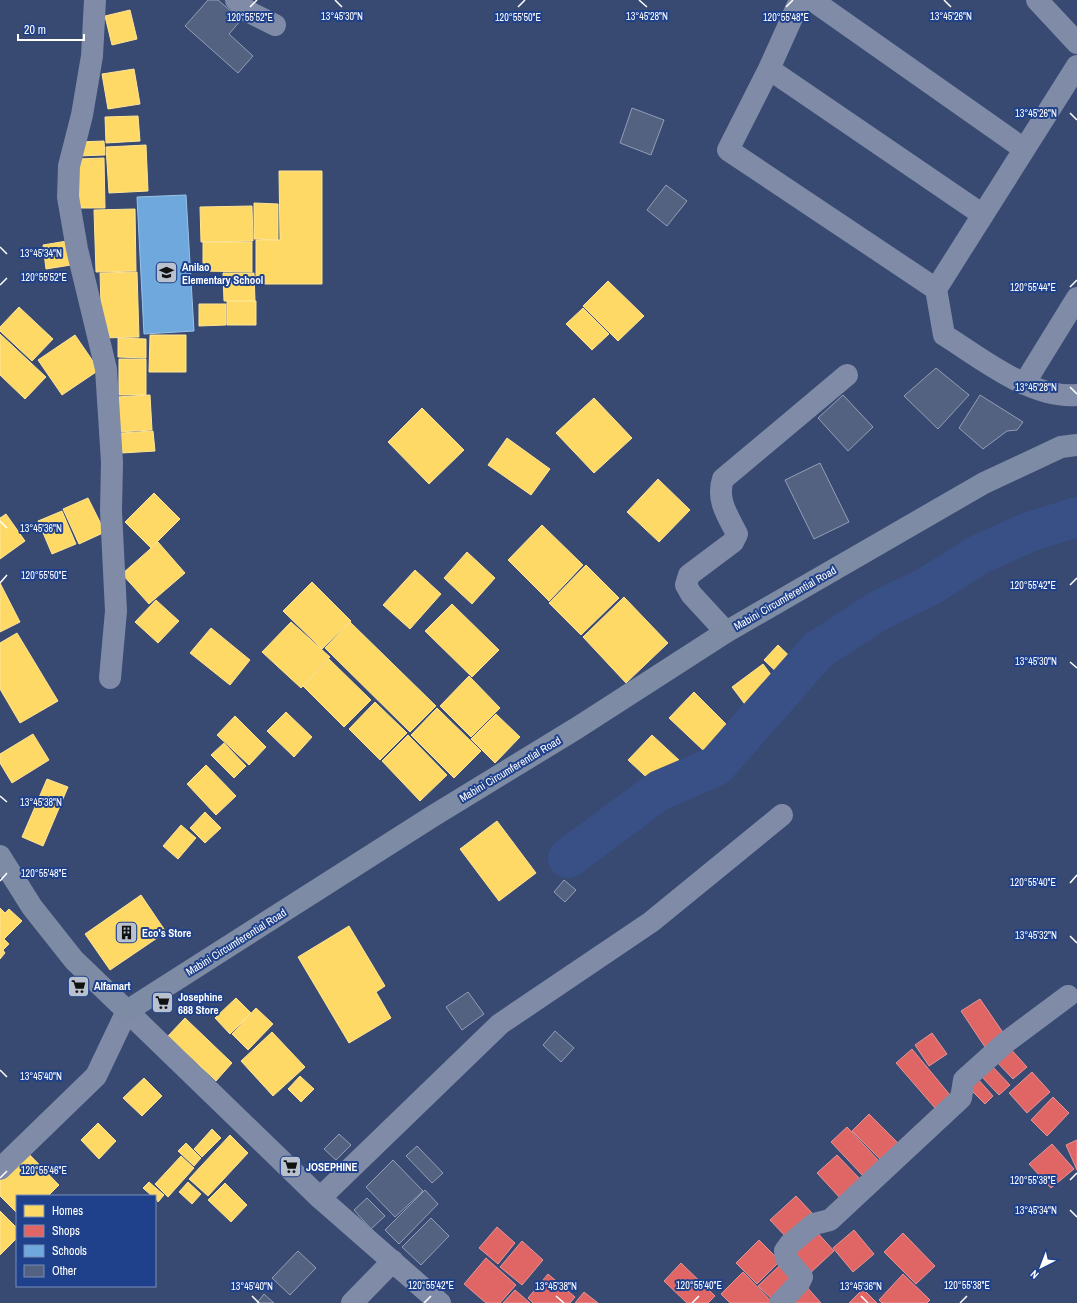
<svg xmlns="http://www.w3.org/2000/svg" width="1077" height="1303" font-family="'Archivo Narrow',sans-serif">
	<rect width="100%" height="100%" fill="#384a72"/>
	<path fill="#ffd966" stroke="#ffe494" d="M 130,10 L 137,39 L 112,45 L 105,16 Z
		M 134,69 L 140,104 L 108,109 L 102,74 Z
		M 138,116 L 140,141 L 106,143 L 105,117 Z
		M 104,141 L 105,155 L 78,156 L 77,142 Z
		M 146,145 L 148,191 L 109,193 L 106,147 Z
		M 104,158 L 105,208 L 78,208 L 77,159 Z
		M 279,171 L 322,171 L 322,284 L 256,284 L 256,240 L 280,240 Z
		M 254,203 L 278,204 L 278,240 L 254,239 Z
		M 252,206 L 253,241 L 201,242 L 200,207 Z
		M 135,209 L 136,271 L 96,272 L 94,210 Z
		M 67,241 L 71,265 L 46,269 L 43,245 Z
		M 203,242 L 252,242 L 252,272 L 203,271 Z
		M 137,272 L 139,337 L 102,338 L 100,273 Z
		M 223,273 L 254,273 L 255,301 L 224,301 Z
		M 608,281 L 644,316 L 618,341 L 583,306 Z
		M 227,301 L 256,301 L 256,325 L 227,325 Z
		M 199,304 L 226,304 L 226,325 L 199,326 Z
		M 19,307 L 53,339 L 32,361 L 0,331 L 0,327 Z
		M 583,308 L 609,334 L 592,350 L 566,324 Z
		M 0,334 L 46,377 L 25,399 L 0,375 Z
		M 75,335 L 99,370 L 62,395 L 38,360 Z
		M 150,335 L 186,335 L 186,372 L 149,372 Z
		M 118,338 L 146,339 L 146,358 L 118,357 Z
		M 119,359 L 146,359 L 146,395 L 119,395 Z
		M 150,395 L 152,430 L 118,432 L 116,397 Z
		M 594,398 L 632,438 L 594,473 L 556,433 Z
		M 422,408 L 464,450 L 429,484 L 388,442 Z
		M 153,431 L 155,451 L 122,453 L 121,433 Z
		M 507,438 L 550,469 L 531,495 L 488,465 Z
		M 658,479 L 690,510 L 659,542 L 627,512 Z
		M 154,493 L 180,519 L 151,548 L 125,522 Z
		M 88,498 L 105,532 L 79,544 L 63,509 Z
		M 62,511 L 76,544 L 52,554 L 38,521 Z
		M 6,514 L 25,541 L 0,559 L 0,518 Z
		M 542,525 L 583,565 L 549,601 L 508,560 Z
		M 158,542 L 185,573 L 149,604 L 122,574 Z
		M 467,552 L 495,578 L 472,604 L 444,578 Z
		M 586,565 L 619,598 L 581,635 L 549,603 Z
		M 415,570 L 441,594 L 410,629 L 383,605 Z
		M 312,582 L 351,621 L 322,649 L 283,611 Z
		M 0,583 L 20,622 L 0,632 Z
		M 624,597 L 668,643 L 626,683 L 583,637 Z
		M 156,600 L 179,621 L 158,643 L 135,622 Z
		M 452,604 L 499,650 L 472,677 L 425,631 Z
		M 291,622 L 330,657 L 301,688 L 262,652 Z
		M 350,622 L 436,706 L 410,732 L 325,648 Z
		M 211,628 L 250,660 L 230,685 L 190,653 Z
		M 17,633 L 58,701 L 20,723 L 0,689 L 0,643 Z
		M 778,645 L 801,667 L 787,682 L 764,660 Z
		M 329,659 L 371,700 L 344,727 L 303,686 Z
		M 763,664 L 781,688 L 750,711 L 732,687 Z
		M 469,676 L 500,708 L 471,737 L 440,706 Z
		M 694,692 L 729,727 L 705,752 L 669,718 Z
		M 375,702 L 407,733 L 380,760 L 349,729 Z
		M 437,708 L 481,751 L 454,778 L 411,735 Z
		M 286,712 L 312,737 L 294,757 L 267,731 Z
		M 743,713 L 758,730 L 749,738 L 734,720 Z
		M 496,714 L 520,737 L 495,763 L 471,739 Z
		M 235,716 L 266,747 L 249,765 L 217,735 Z
		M 33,734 L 49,760 L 12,783 L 0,763 L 0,754 Z
		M 408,735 L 447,775 L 420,801 L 382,761 Z
		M 652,735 L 680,761 L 656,786 L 628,760 Z
		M 732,737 L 740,748 L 718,763 L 710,753 Z
		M 224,743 L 246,766 L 234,778 L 211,755 Z
		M 206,765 L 236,796 L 216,815 L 187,784 Z
		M 47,779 L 68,787 L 43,846 L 22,837 Z
		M 205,812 L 221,828 L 205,843 L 190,828 Z
		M 497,821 L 536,873 L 499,901 L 460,849 Z
		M 181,825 L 196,838 L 178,859 L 163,846 Z
		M 141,895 L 166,932 L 110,970 L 85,934 Z
		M 0,908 L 5,913 L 9,909 L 22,921 L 4,939 L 9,944 L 3,950 L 5,953 L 0,959 Z
		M 349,926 L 385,986 L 376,992 L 391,1018 L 349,1043 L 298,957 Z
		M 236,998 L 251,1013 L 230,1034 L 215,1018 Z
		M 256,1008 L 273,1024 L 248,1050 L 232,1034 Z
		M 185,1018 L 232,1063 L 216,1081 L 168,1036 Z
		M 272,1032 L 305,1067 L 273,1096 L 241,1061 Z
		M 300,1076 L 314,1089 L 301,1102 L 288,1089 Z
		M 144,1078 L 162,1096 L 142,1116 L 123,1098 Z
		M 98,1123 L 116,1141 L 99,1159 L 81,1140 Z
		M 212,1129 L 221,1138 L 202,1157 L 194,1149 Z
		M 230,1135 L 248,1153 L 208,1196 L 189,1179 Z
		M 186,1143 L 201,1158 L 194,1166 L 178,1151 Z
		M 25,1150 L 59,1185 L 48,1196 L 17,1196 L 17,1213 L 0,1196 L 0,1175 Z
		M 181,1156 L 194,1168 L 168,1197 L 155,1184 Z
		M 149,1182 L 164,1195 L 158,1202 L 155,1196 L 152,1196 L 143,1188 Z
		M 188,1182 L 201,1194 L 192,1204 L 179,1192 Z
		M 225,1183 L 247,1205 L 231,1222 L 208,1200 Z
		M 0,1211 L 17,1228 L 17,1238 L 0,1255 Z"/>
	<path fill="#e06666" stroke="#e99494" d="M 980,999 L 1006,1037 L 987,1050 L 961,1011 Z
		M 932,1033 L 947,1054 L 929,1066 L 915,1045 Z
		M 1008,1046 L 1027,1067 L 1013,1079 L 994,1059 Z
		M 912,1049 L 950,1095 L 935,1108 L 896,1063 Z
		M 991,1065 L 1010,1085 L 999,1095 L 980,1075 Z
		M 1032,1072 L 1050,1092 L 1027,1113 L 1009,1093 Z
		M 977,1078 L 993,1096 L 985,1104 L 968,1087 Z
		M 1053,1097 L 1069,1113 L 1047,1136 L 1031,1120 Z
		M 869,1114 L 898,1143 L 881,1160 L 852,1131 Z
		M 847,1127 L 880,1162 L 864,1177 L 831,1142 Z
		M 1077,1140 L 1077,1170 L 1066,1145 Z
		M 1052,1144 L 1074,1169 L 1051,1188 L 1029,1164 Z
		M 837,1155 L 861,1180 L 841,1199 L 817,1173 Z
		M 796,1196 L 813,1214 L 787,1238 L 770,1220 Z
		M 497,1227 L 515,1243 L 498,1264 L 479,1248 Z
		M 815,1230 L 834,1251 L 808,1275 L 789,1254 Z
		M 854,1230 L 874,1254 L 853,1272 L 833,1248 Z
		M 903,1233 L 935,1266 L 916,1284 L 884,1252 Z
		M 759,1240 L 780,1261 L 757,1284 L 736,1263 Z
		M 522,1241 L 543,1260 L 522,1285 L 500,1267 Z
		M 486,1258 L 516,1285 L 500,1303 L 486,1303 L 464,1284 Z
		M 681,1263 L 715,1296 L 708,1303 L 687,1303 L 664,1281 Z
		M 779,1266 L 795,1282 L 775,1302 L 758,1286 Z
		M 743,1272 L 772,1302 L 771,1303 L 730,1303 L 721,1294 Z
		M 548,1274 L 575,1297 L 570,1303 L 533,1303 L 528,1298 Z
		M 903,1274 L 930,1300 L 927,1303 L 882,1303 L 879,1300 Z
		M 805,1285 L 821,1303 L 785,1303 Z
		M 863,1289 L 877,1303 L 849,1303 Z
		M 515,1290 L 530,1303 L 503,1303 Z
		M 584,1292 L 598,1303 L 575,1303 Z"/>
	<path fill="#6fa8dc" stroke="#9ac2e6" d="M 186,195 L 194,331 L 144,334 L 137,197 Z"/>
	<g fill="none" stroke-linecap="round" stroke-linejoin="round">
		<path stroke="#395086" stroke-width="40" d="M 568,858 L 660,790 L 716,766 L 818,650 L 878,611 L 929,586 L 978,555 L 1029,532 L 1077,517"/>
	</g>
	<path fill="#546282" stroke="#939eb5" d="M 208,0 L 218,0 L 241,20 L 229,34 L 253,56 L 238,73 L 185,26 Z
		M 632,108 L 664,120 L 651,155 L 620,143 Z
		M 666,185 L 687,201 L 667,226 L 647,210 Z
		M 936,368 L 969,395 L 938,429 L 904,396 Z
		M 843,395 L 873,427 L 848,451 L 818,418 Z
		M 980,395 L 1023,422 L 1017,430 L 1007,431 L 983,449 L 959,428 Z
		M 820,463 L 849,522 L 814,539 L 785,480 Z
		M 564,880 L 576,890 L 565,902 L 554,892 Z
		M 468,992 L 484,1014 L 462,1030 L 446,1007 Z
		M 555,1031 L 574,1048 L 561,1062 L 543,1045 Z
		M 339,1134 L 351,1145 L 336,1160 L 324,1149 Z
		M 417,1146 L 443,1173 L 432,1183 L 406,1156 Z
		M 393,1160 L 423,1191 L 395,1217 L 366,1187 Z
		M 425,1190 L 438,1204 L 399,1244 L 385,1230 Z
		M 367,1198 L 385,1216 L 371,1229 L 354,1210 Z
		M 431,1218 L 449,1236 L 421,1265 L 402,1247 Z
		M 298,1251 L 316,1268 L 290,1295 L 272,1278 Z
		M 264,1294 L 274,1303 L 257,1303 Z"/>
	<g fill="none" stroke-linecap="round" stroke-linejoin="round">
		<path stroke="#7f8ba7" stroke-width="22" d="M 95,0 L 92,56 L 82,115 L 69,166 L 68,197 L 77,249 L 106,369 L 112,462 L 111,511 L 116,611 L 110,678
			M 236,0 L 249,12 L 275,25
			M 800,0 L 769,69 L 728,150 L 936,289 L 944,335 C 981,358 1031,399 1077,395
			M 812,0 L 1024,149
			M 1037,0 L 1077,43
			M 769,69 L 983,215
			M 936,289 L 1077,66
			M 1024,384 L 1077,298
			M 726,632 L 691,594 L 686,585 L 689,575 L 733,542 L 737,534 C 728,516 716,500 723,479 L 847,375
			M 0,1169 L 96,1076 L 127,1011 L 320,1198 L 440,1303
			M 320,1198 L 500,1024 L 651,922 L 782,815
			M 352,1303 L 393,1261
			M 780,1303 L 799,1283 L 802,1277 L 786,1258 L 785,1251 L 790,1244 L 814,1224 L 830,1220 L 961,1098 L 964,1080 L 1005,1043 L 1068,996"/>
		<path stroke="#7e8ba5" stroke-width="22" d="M 0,856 L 32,907 L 74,960 L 127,1011 L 433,816 L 577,728 L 726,632 L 984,483 L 1061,447 L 1077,445"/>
	</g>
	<path fill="none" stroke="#fff" stroke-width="1.5" d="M 335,0 L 342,7M 639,0 L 647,7M 944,0 L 951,7M 250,7 L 257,0M 518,7 L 525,0M 786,7 L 793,0M 1070,113 L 1077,120M 0,247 L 7,254M 0,285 L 7,278M 1070,287 L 1077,280M 1070,387 L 1077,394M 0,521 L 7,528M 0,583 L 7,575M 1070,585 L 1077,578M 1070,662 L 1077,668M 0,796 L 7,802M 0,881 L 7,873M 1070,883 L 1077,875M 1070,936 L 1077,943M 0,1070 L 7,1077M 0,1178 L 7,1171M 1070,1180 L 1077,1173M 1070,1210 L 1077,1217M 252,1296 L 259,1303M 556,1296 L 564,1303M 861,1296 L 868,1303M 424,1303 L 431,1296M 692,1303 L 699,1296M 960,1303 L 967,1296"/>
	<defs>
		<symbol id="school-square" viewBox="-11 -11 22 22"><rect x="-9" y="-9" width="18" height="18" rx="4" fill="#b9c0ce" stroke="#1f418b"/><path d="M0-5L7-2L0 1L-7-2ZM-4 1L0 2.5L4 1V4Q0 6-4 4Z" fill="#111"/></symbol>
		<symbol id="building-square" viewBox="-11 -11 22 22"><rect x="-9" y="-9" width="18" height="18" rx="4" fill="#b9c0ce" stroke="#1f418b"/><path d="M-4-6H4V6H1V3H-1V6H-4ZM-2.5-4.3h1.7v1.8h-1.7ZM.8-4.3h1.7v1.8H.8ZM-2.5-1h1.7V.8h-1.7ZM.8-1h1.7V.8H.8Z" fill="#111"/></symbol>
		<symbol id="supermarket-square" viewBox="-11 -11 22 22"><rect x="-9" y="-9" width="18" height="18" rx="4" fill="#b9c0ce" stroke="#1f418b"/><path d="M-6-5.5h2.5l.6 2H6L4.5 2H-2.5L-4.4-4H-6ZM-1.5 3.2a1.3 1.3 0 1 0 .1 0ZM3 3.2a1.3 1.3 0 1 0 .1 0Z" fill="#111"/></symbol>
	</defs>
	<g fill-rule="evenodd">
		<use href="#school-square" x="154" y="260" width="25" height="25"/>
		<use href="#building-square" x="114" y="920" width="25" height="25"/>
		<use href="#supermarket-square" x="66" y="974" width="25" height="25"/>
		<use href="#supermarket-square" x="150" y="990" width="25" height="25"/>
		<use href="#supermarket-square" x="278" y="1154" width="25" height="25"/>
	</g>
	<g text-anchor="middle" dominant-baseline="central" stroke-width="4" stroke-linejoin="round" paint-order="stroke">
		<g font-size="11" font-weight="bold" fill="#fff" stroke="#1f418b" text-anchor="start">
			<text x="182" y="267">Anilao<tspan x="182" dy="13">Elementary School</tspan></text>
			<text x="142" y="933">Eco's Store</text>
			<text x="94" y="986">Alfamart</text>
			<text x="178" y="997">Josephine<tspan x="178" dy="13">688 Store</tspan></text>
			<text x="306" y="1167">JOSEPHINE</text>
		</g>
		<g font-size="11" fill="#fff" stroke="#1f418b">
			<text transform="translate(785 598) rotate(-30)">Mabini Circumferential Road</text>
			<text transform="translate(510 769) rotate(-31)">Mabini Circumferential Road</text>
			<text transform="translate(236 942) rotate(-32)">Mabini Circumferential Road</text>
		</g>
	</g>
	<g font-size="10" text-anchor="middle" fill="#fff" stroke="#1f418b" stroke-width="4" stroke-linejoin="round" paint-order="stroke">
		<text x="647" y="20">13°45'28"N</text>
		<text x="342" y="20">13°45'30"N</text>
		<text x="951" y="20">13°45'26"N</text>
		<text x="250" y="21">120°55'52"E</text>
		<text x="518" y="21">120°55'50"E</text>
		<text x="786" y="21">120°55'48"E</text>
		<text x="1036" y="117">13°45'26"N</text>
		<text x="41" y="257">13°45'34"N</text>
		<text x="44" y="281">120°55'52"E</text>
		<text x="1033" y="291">120°55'44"E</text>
		<text x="1036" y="391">13°45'28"N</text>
		<text x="41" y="532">13°45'36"N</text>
		<text x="44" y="579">120°55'50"E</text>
		<text x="1033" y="589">120°55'42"E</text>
		<text x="1036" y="665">13°45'30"N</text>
		<text x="41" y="806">13°45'38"N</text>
		<text x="44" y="877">120°55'48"E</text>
		<text x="1033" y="886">120°55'40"E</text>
		<text x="1036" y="939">13°45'32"N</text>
		<text x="41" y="1080">13°45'40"N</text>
		<text x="44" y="1174">120°55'46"E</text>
		<text x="1033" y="1184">120°55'38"E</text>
		<text x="1036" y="1214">13°45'34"N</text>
		<text x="431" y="1289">120°55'42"E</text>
		<text x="699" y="1289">120°55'40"E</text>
		<text x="967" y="1289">120°55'38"E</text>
		<text x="252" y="1290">13°45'40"N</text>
		<text x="556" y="1290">13°45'38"N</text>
		<text x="861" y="1290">13°45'36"N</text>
	</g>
	<rect x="16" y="1195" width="140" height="92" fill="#1f418b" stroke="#798db9"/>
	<rect x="24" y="1205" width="20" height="12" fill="#ffd966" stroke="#798db9"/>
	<text x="52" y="1215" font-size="12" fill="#ffffff">Homes</text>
	<rect x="24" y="1225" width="20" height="12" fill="#e06666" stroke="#798db9"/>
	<text x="52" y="1235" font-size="12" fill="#ffffff">Shops</text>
	<rect x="24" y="1245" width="20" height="12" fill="#6fa8dc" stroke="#798db9"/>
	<text x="52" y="1255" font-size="12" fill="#ffffff">Schools</text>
	<rect x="24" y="1265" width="20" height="12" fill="#546282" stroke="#798db9"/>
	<text x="52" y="1275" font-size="12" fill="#ffffff">Other</text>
	<g transform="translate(1041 1267) rotate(222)" stroke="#1f418b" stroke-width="3" paint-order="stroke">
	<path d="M0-3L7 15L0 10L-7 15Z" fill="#ffffff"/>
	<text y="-6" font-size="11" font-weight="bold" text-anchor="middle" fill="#ffffff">N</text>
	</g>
	<path d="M18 34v6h66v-6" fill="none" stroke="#ffffff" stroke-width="2"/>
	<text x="24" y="34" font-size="12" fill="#ffffff" stroke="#1f418b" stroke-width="3" paint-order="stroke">20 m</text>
</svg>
